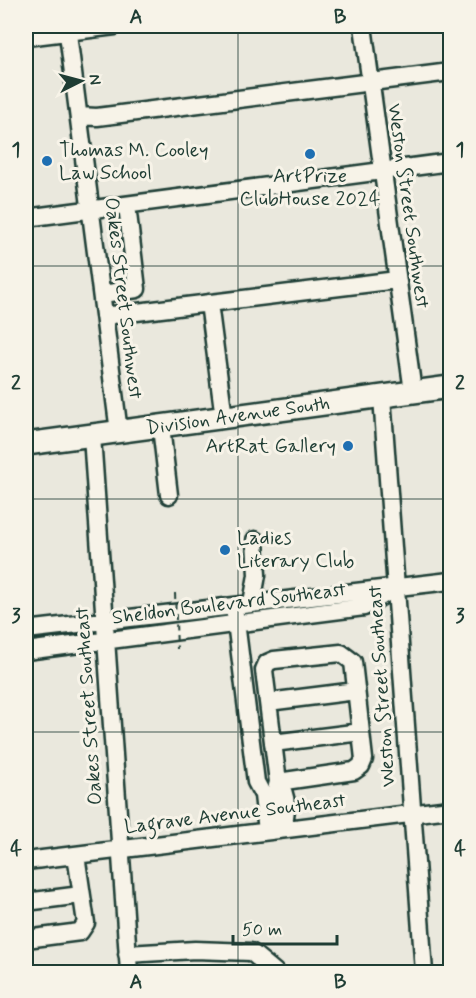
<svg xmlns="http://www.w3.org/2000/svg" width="476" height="998" font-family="Mynerve,sans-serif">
	<rect width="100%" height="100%" fill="#eae8dd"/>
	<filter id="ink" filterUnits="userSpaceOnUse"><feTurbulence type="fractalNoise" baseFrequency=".0167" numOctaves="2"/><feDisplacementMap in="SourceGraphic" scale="12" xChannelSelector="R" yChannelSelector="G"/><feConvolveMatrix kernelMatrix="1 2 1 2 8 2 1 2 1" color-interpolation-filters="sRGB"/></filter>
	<g filter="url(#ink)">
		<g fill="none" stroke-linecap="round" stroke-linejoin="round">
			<defs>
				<path id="minor" d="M 67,26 L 119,432
					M 363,26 L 413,392
					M 26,37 L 115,26
					M 79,116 L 97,117 L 450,72
					M 26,218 L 450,162
					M 102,294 L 137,289 L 127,205
					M 209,303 L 224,418
					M 104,316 L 397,280
					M 382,397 L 424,972
					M 161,427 L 169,495
					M 92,436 L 129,972
					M 252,603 L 257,575 L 255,540
					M 235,614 L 256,782 L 263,795 L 267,831
					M 26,630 L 450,581
					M 26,651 L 364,607 L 393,589
					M 341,653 L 353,662 L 364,759 L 361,766 L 354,771 L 278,782 L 264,670 L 267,663 L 274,660 Z
					M 268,702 L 356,691
					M 273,743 L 361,732
					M 278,782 C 289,797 287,813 282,829 C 276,813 272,799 278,782 Z
					M 26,861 L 450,809
					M 26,902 L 81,895
					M 26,939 L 80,932 L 86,923 L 76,855
					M 127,954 L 195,950 L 251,952 L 275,972"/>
				<path id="major" d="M 26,444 L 450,387"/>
			</defs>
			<use href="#minor" stroke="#1f3d34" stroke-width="21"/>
			<use href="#major" stroke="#1f3d34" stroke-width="26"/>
			<use href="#minor" stroke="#f7f3e8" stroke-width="16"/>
			<use href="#major" stroke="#f7f3e8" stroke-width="21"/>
			<path stroke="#1f3d34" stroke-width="2" stroke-dasharray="6 4.5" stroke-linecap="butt" d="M 175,593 L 177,649"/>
		</g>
	</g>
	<path fill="none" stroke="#1f3d34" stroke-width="1.5" stroke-opacity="0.55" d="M 238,26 L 238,972M 26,266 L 450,266M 26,499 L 450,499M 26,732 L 450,732"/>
	<g fill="#1f6fb2" stroke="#f7f3e8" stroke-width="2">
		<circle cx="310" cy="154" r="6"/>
		<circle cx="47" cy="161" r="6"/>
		<circle cx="348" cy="446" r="6"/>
		<circle cx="225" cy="550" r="6"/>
	</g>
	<g text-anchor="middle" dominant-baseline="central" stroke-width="6" stroke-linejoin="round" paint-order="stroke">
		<g font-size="20" fill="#1f3d34" stroke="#f7f3e8" text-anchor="start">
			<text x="59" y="150">Thomas M. Cooley<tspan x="59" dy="23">Law School</tspan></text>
			<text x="310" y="176" text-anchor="middle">ArtPrize<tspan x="310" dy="23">ClubHouse 2024</tspan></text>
			<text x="336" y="446" text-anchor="end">ArtRat Gallery</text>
			<text x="237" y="538">Ladies<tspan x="237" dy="23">Literary Club</tspan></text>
		</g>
		<g font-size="20" fill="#1f3d34" stroke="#f7f3e8">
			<text transform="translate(408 206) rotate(82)">Weston Street Southwest</text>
			<text transform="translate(123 298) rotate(83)">Oakes Street Southwest</text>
			<text transform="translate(238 416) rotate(-8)">Division Avenue South</text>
			<text transform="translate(229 604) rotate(-7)">Sheldon Boulevard Southeast</text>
			<text transform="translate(382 686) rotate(-94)">Weston Street Southeast</text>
			<text transform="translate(89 706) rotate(-94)">Oakes Street Southeast</text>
			<text transform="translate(235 814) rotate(-7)">Lagrave Avenue Southeast</text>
		</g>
	</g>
	<rect width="476" height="998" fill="none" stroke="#f7f3e8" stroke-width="66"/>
	<g transform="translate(81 81) rotate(84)" stroke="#f7f3e8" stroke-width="4.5" paint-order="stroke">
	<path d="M0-4.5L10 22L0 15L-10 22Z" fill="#1f3d34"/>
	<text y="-9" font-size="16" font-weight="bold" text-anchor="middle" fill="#1f3d34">N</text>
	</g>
	<path d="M233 935v9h104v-9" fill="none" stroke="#1f3d34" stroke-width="3"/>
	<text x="242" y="935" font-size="18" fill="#1f3d34" stroke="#f7f3e8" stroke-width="4.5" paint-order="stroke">50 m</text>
	<rect x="33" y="33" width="410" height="932" fill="none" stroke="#1f3d34" stroke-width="2"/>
	<g font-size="20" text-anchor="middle" font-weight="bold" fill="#1f3d34">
		<text x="136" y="23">A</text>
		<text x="340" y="23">B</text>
		<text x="16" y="156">1</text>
		<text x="460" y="156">1</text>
		<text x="16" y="389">2</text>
		<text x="460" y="389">2</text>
		<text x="16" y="622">3</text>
		<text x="460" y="622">3</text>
		<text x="16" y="855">4</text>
		<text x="460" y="855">4</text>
		<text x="136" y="988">A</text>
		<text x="340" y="988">B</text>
	</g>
</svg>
